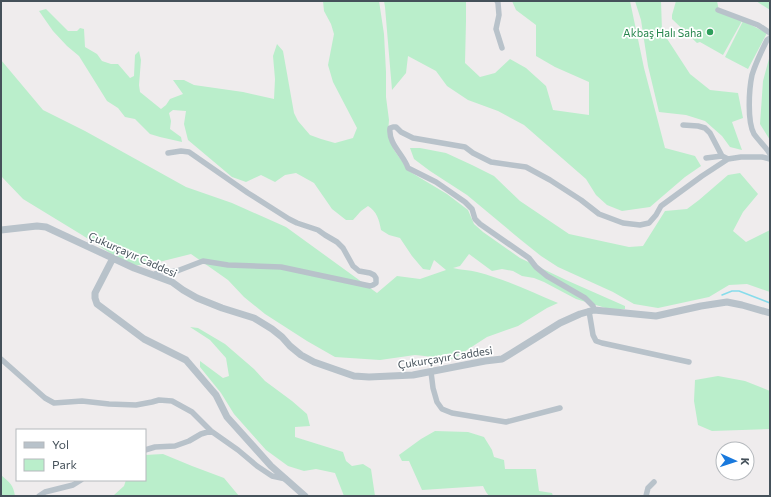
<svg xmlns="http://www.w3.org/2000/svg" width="771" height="497" font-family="Commissioner,sans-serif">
	<rect width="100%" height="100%" fill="#efeced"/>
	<path fill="#baeecb" d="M 323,1 L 379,1 L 384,34 L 386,72 L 386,97 L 389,120 L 388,133 L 394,150 L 404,164 L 407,170 L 447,194 L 468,210 L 474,224 L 483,232 L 520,258 L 566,280 L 625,306 L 625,309 L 609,309 L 576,299 L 544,282 L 534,278 L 522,276 L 513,271 L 502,269 L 492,271 L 469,254 L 460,266 L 453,268 C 461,270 469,270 477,272 C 505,279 531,292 558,303 L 547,308 L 518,326 L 487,337 L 453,359 L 415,355 L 380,360 L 335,357 L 307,341 L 265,314 L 244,297 L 228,280 L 191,254 L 151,264 L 130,266 L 82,235 L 23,199 L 1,176 L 1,60 L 43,110 L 85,131 L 186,187 L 232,203 L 286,227 L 377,293 L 397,276 L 420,279 L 446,270 L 434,260 L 430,270 L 423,269 L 412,256 L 400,238 L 389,235 L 381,230 C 379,219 377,212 368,206 L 361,211 L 353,220 L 346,220 L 332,209 L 314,183 L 296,173 L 285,175 L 275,182 L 261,175 L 246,182 L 232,177 L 188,140 L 184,124 L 186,111 L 173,110 L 169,113 L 171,121 L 170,129 L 181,137 L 182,142 L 160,137 L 150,134 L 135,119 L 125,117 L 118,108 L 107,101 L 79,56 L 67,46 L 53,31 L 39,11 L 46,9 L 68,31 L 77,31 L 80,28 L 84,29 L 85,47 L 97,54 L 102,61 L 111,64 L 118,64 L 130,78 L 134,76 L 135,55 L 139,51 L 141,60 L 139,85 L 140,92 L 161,109 L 166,105 L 170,99 L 183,94 L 173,80 L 184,80 L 194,85 L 243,92 L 274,99 L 275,79 L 273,56 L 277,44 L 283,51 L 294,113 L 298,121 L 310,135 L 321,139 L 335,143 L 353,138 L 357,128 L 333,82 L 328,65 L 334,34 L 331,24 L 324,11 Z
		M 384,1 L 466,1 L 466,21 L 465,63 L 480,77 L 495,73 L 510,59 L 526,68 L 546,86 L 553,110 L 589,115 L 589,82 L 555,67 L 536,56 L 536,25 L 516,10 L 512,1 L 630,1 L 644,68 L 665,148 L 695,156 L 701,166 L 685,177 L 650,207 L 622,211 L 607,205 L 596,195 L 586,179 L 524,125 L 498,111 L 468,100 L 447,86 L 436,71 L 408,56 L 406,73 L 392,90 L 385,7 Z
		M 635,1 L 661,1 L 662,31 L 690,74 L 710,90 L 738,93 L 743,118 L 732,122 L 742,150 L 730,147 L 722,136 L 705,121 L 686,115 L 659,112 L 648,66 L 641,20 Z
		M 676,1 L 717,1 L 719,11 L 742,21 L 723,55 L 700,42 L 697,43 L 672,19 L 672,15 Z
		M 756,1 L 770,1 L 770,10 Z
		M 743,21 L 767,33 L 748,69 L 725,57 Z
		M 770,55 L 770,140 L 760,124 L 763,81 Z
		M 410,148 L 420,148 L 446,153 L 472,165 L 494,176 L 520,201 L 569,234 L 629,247 L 643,246 L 665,211 L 687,209 L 699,200 L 728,175 L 740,173 L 758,194 L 743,212 L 733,231 L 746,242 L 770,230 L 770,292 L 747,284 L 729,285 L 709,297 L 658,308 L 634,304 L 613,292 L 558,267 L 541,256 L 521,240 L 467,195 L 430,171 L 414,159 Z
		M 190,327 L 198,328 L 225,344 L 254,369 L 265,381 L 292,401 L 307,414 L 310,426 L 295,427 L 295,437 L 343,452 L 346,461 L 352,466 L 363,464 L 371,469 L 375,496 L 344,496 L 335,473 L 316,469 L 304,471 L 288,466 L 266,450 L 234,414 L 221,393 L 200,367 L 200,361 L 223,378 L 229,376 L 226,358 L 210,340 Z
		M 718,376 L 745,381 L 770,391 L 770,429 L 712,431 L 698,425 L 694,401 L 695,380 Z
		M 435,431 L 468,432 L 484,437 L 492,450 L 494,457 L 504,460 L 505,469 L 536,469 L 539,491 L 552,493 L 553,496 L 489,496 L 486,492 L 483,486 L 422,490 L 409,461 L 402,461 L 399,455 L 421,439 Z
		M 163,454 L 192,466 L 224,478 L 239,496 L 110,496 L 114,495 L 124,486 L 126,480 L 145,480 L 145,455 Z
		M 1,475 C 10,483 13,484 15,496 L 1,496 Z"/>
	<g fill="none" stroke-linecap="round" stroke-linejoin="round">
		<path stroke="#87dceb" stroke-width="1.5" d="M 722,295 L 732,291 L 739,291 L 770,303"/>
		<path stroke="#b8c2ca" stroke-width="5.5" d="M 497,1 L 498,3 L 499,15 L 496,29 L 502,48
			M 718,10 L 758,25 L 770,33
			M 770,38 L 767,40 C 762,50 755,65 752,75 C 749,89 747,121 754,134 C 759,141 766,147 770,154
			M 683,125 L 698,126 L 705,128 L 710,133 L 722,156 L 728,159
			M 706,158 L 722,156
			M 154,275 L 158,272 L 177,271 L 203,261 L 228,265 L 281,267 L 370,286 L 373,285 L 376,283 L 376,278 L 374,275 L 370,273 L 359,271 L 353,266 L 343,248 L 337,242 L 325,235 L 318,230 L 297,223 L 289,219 L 248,193 L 189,152 L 181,151 L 168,153
			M 594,310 L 593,306 L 585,298 L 547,276 L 536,267 L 529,258 L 480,224 L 475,219 L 472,209 L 465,202 L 436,182 L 408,168 C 404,155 388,144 390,128 L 393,127 L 396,127 L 401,132 L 413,138 L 465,147 L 473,153 L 491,162 L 526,167 L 550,180 L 581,200 L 599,214 L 623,223 L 640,225 L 649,223 L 656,215 L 661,206 L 702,176 L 728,159 L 741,157 L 762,157 L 770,159
			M 589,311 L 593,335 L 596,341 L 602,343 L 689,362
			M 1,359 L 45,398 L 54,403 L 82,401 L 109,404 L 136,405 L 152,402 L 159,400 L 172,401 L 192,412 L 211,431 L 238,450 L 257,466 L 272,476 L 286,479
			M 431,372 L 433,388 L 437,402 L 442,409 L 452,413 L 506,422 L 560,408
			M 145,450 L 155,447 L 175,446 L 189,441 L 201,434 L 211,431
			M 39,496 L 45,492 L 73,485 L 81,480
			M 646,496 L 648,488 L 654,482"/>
		<path stroke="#b8c2ca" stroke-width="7" d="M 1,230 L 37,226 L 46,227 L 134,268 L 172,282 L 183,290 L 197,298 L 222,308 L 254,318 L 272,329 L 282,337 L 290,346 L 301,355 L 314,362 L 354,376 L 369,377 L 413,375 L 485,361 L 502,359 L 560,323 L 580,314 L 594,310 L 656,316 L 701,306 L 727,302 L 742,305 L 770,313
			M 113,258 L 95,293 L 95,298 L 97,304 L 144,339 L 186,360 L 216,395 L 227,417 L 271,466 L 305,496"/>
	</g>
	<circle fill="#2e9e5b" stroke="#fff" stroke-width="1.5" cx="710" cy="32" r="4"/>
	<g text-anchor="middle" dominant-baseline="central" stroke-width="3.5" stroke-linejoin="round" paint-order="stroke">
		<g font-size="11" fill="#27864d" stroke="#fff" text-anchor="end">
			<text x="702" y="32">Akbaş Halı Saha</text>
		</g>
		<g font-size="11" fill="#45515a" stroke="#fff">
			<text transform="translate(133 254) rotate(24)">Çukurçayır Caddesi</text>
			<text transform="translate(445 357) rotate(-9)">Çukurçayır Caddesi</text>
		</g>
	</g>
	<rect width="771" height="497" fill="none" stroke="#45515a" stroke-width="4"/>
	<rect x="16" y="429" width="130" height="52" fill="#ffffff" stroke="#b5b9bd"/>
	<rect x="24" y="442" width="20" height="6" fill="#b8c2ca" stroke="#b5b9bd"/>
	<text x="52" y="449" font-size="12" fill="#45515a">Yol</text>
	<rect x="24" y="459" width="20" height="12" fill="#baeecb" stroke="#b5b9bd"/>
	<text x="52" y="469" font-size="12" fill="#45515a">Park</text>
	<g transform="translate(735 461) rotate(93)"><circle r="19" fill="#ffffff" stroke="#b5b9bd"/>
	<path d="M0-3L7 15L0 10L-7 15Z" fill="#1979dd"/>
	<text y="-6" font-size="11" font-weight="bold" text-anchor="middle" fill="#45515a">K</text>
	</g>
</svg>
